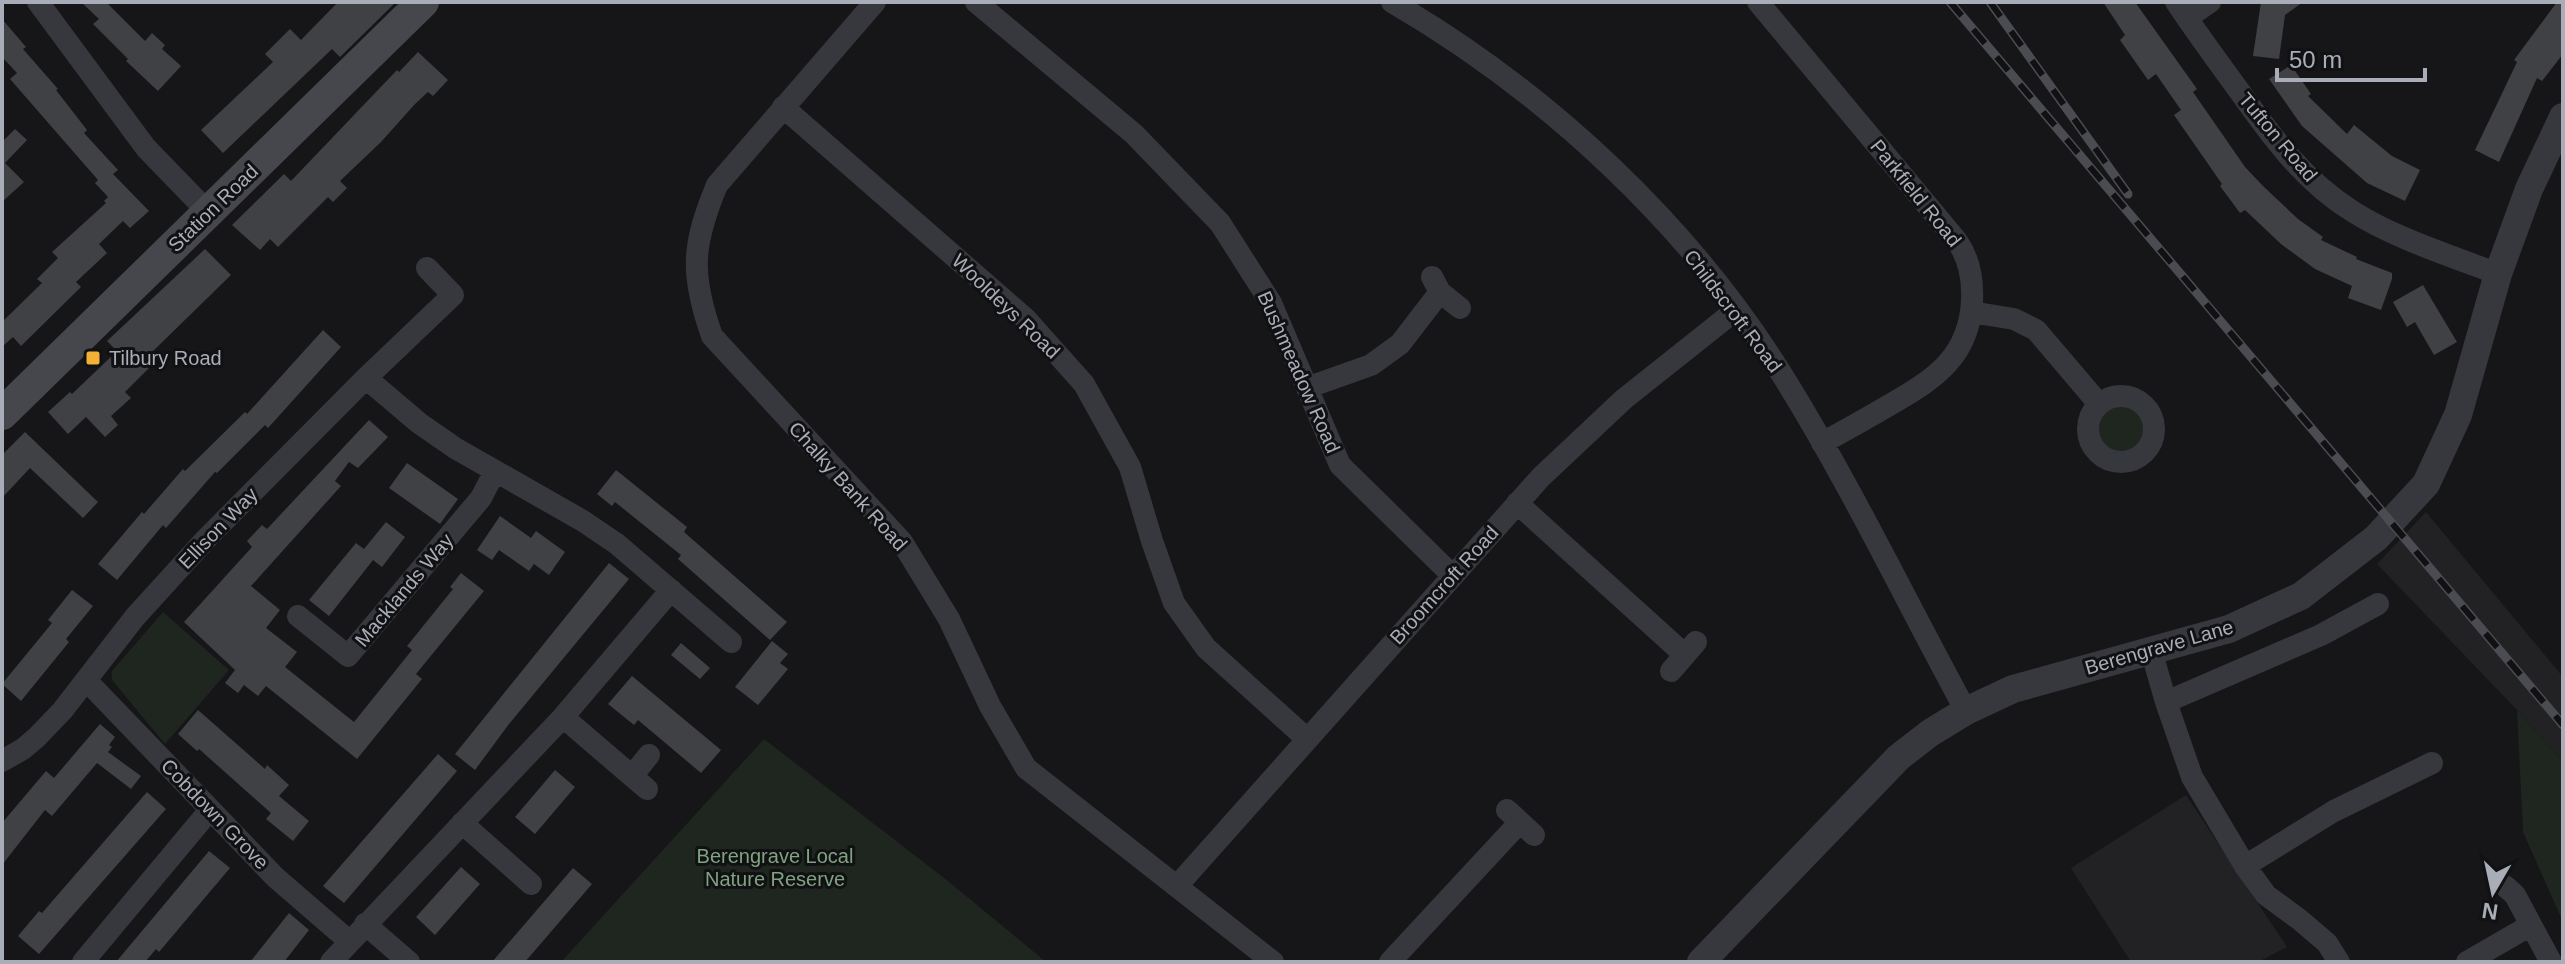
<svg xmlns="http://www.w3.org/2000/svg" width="2565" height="964" font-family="Helvetica,sans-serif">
	<rect width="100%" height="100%" fill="#161618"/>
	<path fill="#222225" d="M 2426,512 L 2563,677 L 2563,762 L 2517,710 L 2377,564 Z
		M 2186,795 L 2287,947 L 2258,962 L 2131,962 L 2071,868 Z"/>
	<path fill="#1e261f" d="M2094 430a27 27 0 1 1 54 0a27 27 0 1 1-54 0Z
		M 163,612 L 229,670 L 165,744 L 112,680 L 112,671 Z
		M 2517,710 L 2563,762 L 2563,922 L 2523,832 Z
		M 764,739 L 948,881 L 1046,962 L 561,962 Z"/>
	<path fill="#404145" d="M 81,2 L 106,2 L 145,41 L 152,33 L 165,45 L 162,49 L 181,66 L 158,91 L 126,61 L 128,59 L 93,24 L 99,19 Z
		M 338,2 L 396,2 L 340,57 L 332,49 L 223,153 L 201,130 L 273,62 L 265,54 L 290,29 L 301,40 Z
		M 2103,2 L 2135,2 L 2197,89 L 2193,92 L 2245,167 L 2263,186 L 2298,219 L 2323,237 L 2321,240 L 2357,257 L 2356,259 L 2392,273 L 2392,279 L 2381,310 L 2348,298 L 2352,286 L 2315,269 L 2281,244 L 2245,210 L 2240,213 L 2220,186 L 2222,184 L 2174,115 L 2181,110 L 2156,74 L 2148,80 L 2120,40 L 2125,35 Z
		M 2261,2 L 2303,2 L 2285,15 L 2279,59 L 2253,56 Z
		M 2557,2 L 2563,2 L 2563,54 L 2542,81 L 2537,78 L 2499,162 L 2475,150 L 2517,62 L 2514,60 Z
		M 2,19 L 26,47 L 23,49 L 58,89 L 56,90 L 87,130 L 84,133 L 118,170 L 113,174 L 149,211 L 130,228 L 123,221 L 99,244 L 107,253 L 76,282 L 81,287 L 21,346 L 13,337 L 2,347 L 2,322 L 42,283 L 37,279 L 58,258 L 52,252 L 106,203 L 104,201 L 108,197 L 95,183 L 98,180 L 10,79 L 17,73 L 2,57 Z
		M 418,52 L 448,80 L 433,96 L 428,92 L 415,104 L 381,142 L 340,181 L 347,188 L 333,202 L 328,197 L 278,247 L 270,239 L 260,250 L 232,225 L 284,174 L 291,181 L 397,70 L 399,72 Z
		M 2291,65 L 2311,94 L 2308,96 L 2347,134 L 2354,125 L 2392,156 L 2420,170 L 2405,201 L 2367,183 L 2302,126 L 2269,79 Z
		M 15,129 L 27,140 L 5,163 L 24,182 L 2,202 L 2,142 Z
		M 205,249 L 231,275 L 148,356 L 155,362 L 125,392 L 131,398 L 111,416 L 118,425 L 105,437 L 86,417 L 68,434 L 48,412 L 70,392 L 72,394 L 117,351 L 107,341 Z
		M 2423,285 L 2457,342 L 2434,355 L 2415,322 L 2407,327 L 2393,302 Z
		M 323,330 L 341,347 L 268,428 L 265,425 L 217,473 L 215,472 L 166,528 L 163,525 L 117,580 L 98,564 L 142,512 L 144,514 L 183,469 L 185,471 L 245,412 L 247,414 Z
		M 369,420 L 388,437 L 358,468 L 349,462 L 335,481 L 341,486 L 251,586 L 280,610 L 266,628 L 297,652 L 285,667 L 354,722 L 412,650 L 407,646 L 453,589 L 450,587 L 461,573 L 484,591 L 416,674 L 422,679 L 357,759 L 266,686 L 258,696 L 244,685 L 238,693 L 225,683 L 235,670 L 184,622 L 252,547 L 247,541 L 262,525 L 267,529 Z
		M 25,432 L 98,502 L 83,518 L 30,468 L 2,498 L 2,455 Z
		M 407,463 L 458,499 L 440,524 L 389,488 Z
		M 616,470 L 687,527 L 684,532 L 787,622 L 770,640 L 678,559 L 681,555 L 615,502 L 612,506 L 597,494 Z
		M 500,516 L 531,538 L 536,531 L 565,552 L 549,575 L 534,564 L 529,571 L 499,550 L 492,560 L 477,550 Z
		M 386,522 L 405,537 L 382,567 L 373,560 L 329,616 L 309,600 L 356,543 L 364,549 Z
		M 609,563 L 629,579 L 509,724 L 475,770 L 455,754 Z
		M 72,590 L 93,606 L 66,639 L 69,642 L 21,701 L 2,684 L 52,623 L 48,620 Z
		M 772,641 L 788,654 L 780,663 L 788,669 L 758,705 L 735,687 Z
		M 681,643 L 710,668 L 700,679 L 671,655 Z
		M 632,676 L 721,750 L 701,773 L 638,720 L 634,725 L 608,704 Z
		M 198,710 L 265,769 L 267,765 L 289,785 L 279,796 L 309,821 L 293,841 L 266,819 L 271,813 L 199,749 L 197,751 L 178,734 Z
		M 100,724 L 115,737 L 109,745 L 112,747 L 108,752 L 141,776 L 131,789 L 97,763 L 52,816 L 45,810 L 2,865 L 2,823 L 46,771 L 54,778 Z
		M 438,754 L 457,771 L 344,903 L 323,886 Z
		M 555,770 L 575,787 L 535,834 L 515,817 Z
		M 147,792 L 166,809 L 39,954 L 18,936 L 39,911 L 42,913 Z
		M 209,851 L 230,868 L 159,952 L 156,949 L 145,962 L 116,962 Z
		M 461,867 L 480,884 L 435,935 L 416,917 Z
		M 573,868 L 592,884 L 525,962 L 492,962 Z
		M 289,913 L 309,930 L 284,962 L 250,962 Z"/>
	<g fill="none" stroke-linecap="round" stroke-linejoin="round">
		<path stroke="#37383d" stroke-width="22" d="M 38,2 L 146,148 L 208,212
			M 875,2 L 717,185 C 692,245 690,274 712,336 L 902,542 L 949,619 L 990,706 L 1026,768 L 1273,962
			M 976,2 L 1134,134 L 1220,223 L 1271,303 L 1340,465 L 1452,575
			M 1392,2 C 1548,93 1691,226 1786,381 C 1852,488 1906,601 1966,711
			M 1758,2 L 1957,241 C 1969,258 1973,280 1972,301 C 1969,356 1936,378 1893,403 C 1869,417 1846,430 1822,443
			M 2176,2 C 2196,32 2218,62 2240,92 C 2272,137 2304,181 2352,211 C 2396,239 2449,255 2498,274
			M 2187,18 L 2210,2
			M 783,107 L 1026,319 L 1084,384 L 1130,467 L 1152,541 L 1174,603 L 1206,648 L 1307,739
			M 1432,277 L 1440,292 L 1460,308
			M 1971,312 L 2014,319 L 2036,330 L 2099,404
			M 366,378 L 419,423 L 455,448 L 583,521 L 617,544 L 731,642
			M 1309,387 L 1371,365 L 1400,344 L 1440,292
			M2088 429a33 33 0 1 1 66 0a33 33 0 1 1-66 0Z
			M 1517,503 L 1685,655
			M 298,616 L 348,656 L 481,498 L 495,471
			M 2151,650 L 2166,702 L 2192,777 L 2245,866 L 2266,895 L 2300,920 L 2327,943 L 2339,962
			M 1671,671 L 1696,642
			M 86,680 L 275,877 L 349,941
			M 2166,702 L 2321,635 L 2378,604
			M 563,717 L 647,789
			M 2,761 L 23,749 L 37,737 L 62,711 L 135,617 L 206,539 L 366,378 L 453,295 L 427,268
			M 632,776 L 649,755
			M 1507,810 L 1534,835
			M 462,823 L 531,884
			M 2245,866 L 2334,811 L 2432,763
			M 1177,886 L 1541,477 L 1624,399 L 1736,310
			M 2505,886 L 2515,895 L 2531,925
			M 365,924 L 409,962
			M 83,962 L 209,811
			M 331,962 L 563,717 L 671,590
			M 1390,962 L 1520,822
			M 2467,962 L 2531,925 L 2551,962"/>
		<path stroke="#37383d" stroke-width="28" d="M 1701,962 L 1899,757 L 1930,733 L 1966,711 L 2013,689 L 2229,629 L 2301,596 L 2376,538 L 2426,484 L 2458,415 L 2498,274 L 2529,189 L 2563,117"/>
		<path stroke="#45474d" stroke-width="32" d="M 2,414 L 423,2"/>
		<defs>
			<path id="rail" d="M 1950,2 L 2563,725
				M 1990,2 L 2128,194"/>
		</defs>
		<use href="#rail" stroke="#4a4c52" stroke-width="9"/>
		<use href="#rail" stroke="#111113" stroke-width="6" stroke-dasharray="18" stroke-linecap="butt"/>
	</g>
	<rect fill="#f2b134" stroke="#111113" stroke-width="3" x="85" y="350" width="16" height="16" rx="4"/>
	<g text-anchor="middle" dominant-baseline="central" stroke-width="6" stroke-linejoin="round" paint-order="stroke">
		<g font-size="20" fill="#a8adb8" stroke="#111113">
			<text transform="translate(2278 137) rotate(50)">Tufton Road</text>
			<text transform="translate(1916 193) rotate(51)">Parkfield Road</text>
			<text transform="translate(213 208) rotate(-44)">Station Road</text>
			<text transform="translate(1006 306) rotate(44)">Wooldeys Road</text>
			<text transform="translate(1733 311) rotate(53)">Childscroft Road</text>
			<text transform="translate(1299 372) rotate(66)">Bushmeadow Road</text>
			<text transform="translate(848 486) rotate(48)">Chalky Bank Road</text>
			<text transform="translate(218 528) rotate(-46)">Ellison Way</text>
			<text transform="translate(1444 585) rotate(-48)">Broomcroft Road</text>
			<text transform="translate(404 590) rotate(-50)">Macklands Way</text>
			<text transform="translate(2159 647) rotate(-16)">Berengrave Lane</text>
			<text transform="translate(215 814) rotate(46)">Cobdown Grove</text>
		</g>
		<g font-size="20" fill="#a8adb8" stroke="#111113" text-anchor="start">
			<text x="109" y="358">Tilbury Road</text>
		</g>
		<g font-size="20" fill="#7fa381" stroke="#111113">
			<text x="775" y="856">Berengrave Local<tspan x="775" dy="23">Nature Reserve</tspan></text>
		</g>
	</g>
	<rect width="2565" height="964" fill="none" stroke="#a8adb8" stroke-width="8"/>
	<g transform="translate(2493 892) rotate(189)" stroke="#111113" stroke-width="6" paint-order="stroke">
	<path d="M0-6L14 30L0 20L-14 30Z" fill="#a8adb8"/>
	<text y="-12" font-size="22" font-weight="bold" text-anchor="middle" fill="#a8adb8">N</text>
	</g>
	<path d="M2277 68v12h148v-12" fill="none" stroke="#a8adb8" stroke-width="4"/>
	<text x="2289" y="68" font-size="24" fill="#a8adb8" stroke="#111113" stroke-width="6" paint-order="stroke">50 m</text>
</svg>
